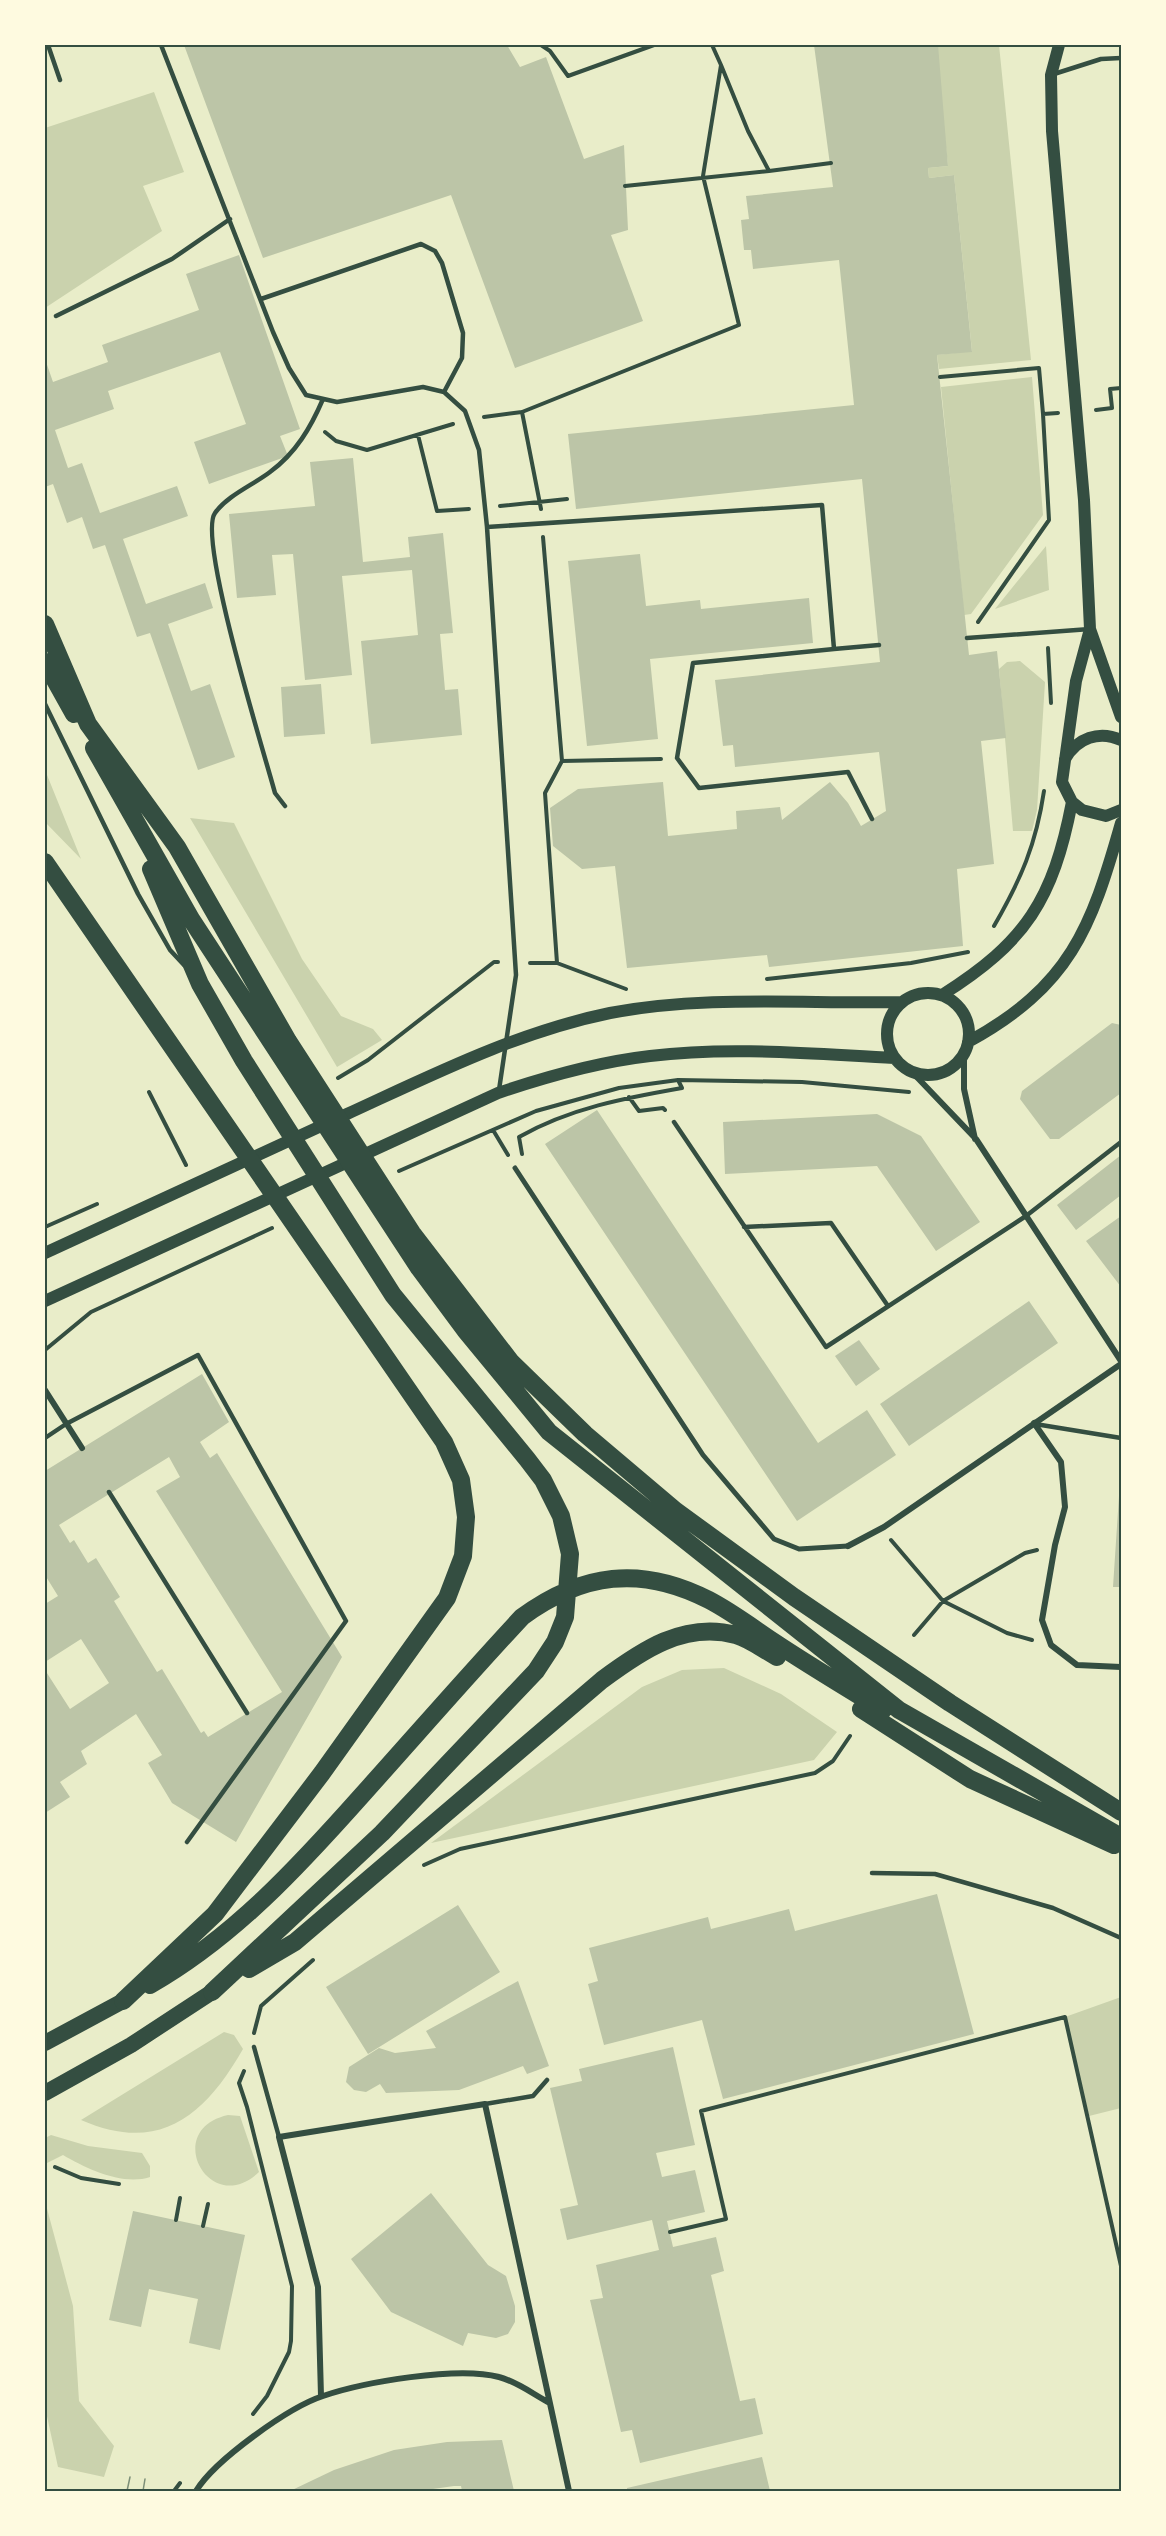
<svg xmlns="http://www.w3.org/2000/svg" width="1166" height="2536" font-family="Roboto,sans-serif">
	<rect width="100%" height="100%" fill="#e9edc9"/>
	<path fill="#cad2ad" d="M 935,45 L 999,45 L 1031,360 L 939,369 L 937,355 L 972,351 L 954,175 L 929,178 L 928,168 L 948,166 Z
		M 154,92 L 184,172 L 143,186 L 162,231 L 45,308 L 45,128 Z
		M 1032,377 L 1043,515 L 971,614 L 964,615 L 941,387 Z
		M 1046,546 L 1049,590 L 995,609 Z
		M 1020,661 L 1045,682 L 1037,810 L 1032,831 L 1013,831 L 999,669 L 1007,662 Z
		M 45,770 L 81,859 L 45,822 Z
		M 190,818 L 234,823 L 302,959 L 341,1016 L 373,1029 L 382,1040 L 337,1067 Z
		M 724,1668 L 781,1694 L 837,1732 L 814,1760 L 431,1843 L 642,1687 L 682,1670 Z
		M 1121,1997 L 1121,2108 L 1089,2116 L 1065,2017 Z
		M 224,2032 L 234,2035 L 243,2049 C 204,2117 159,2154 81,2120 Z
		M 228,2115 L 240,2116 L 259,2172 C 210,2219 161,2130 228,2115 Z
		M 51,2135 L 88,2146 L 142,2153 L 150,2166 L 150,2177 C 123,2186 87,2169 63,2155 L 45,2164 L 45,2138 Z
		M 45,2201 L 73,2306 L 79,2401 L 114,2446 L 104,2477 L 58,2467 L 45,2407 Z"/>
	<path fill="#bcc5a7" fill-rule="evenodd" d="M 184,45 L 507,45 L 520,67 L 546,57 L 584,159 L 624,145 L 628,230 L 611,235 L 643,321 L 515,368 L 451,195 L 263,258 Z
		M 814,45 L 938,45 L 948,166 L 928,168 L 929,178 L 954,175 L 972,352 L 937,355 L 969,655 L 997,651 L 1006,738 L 981,741 L 994,864 L 957,869 L 963,946 L 769,967 L 767,955 L 627,968 L 615,866 L 582,869 L 553,846 L 550,808 L 578,789 L 663,782 L 668,836 L 737,829 L 736,811 L 780,807 L 782,820 L 830,782 L 848,803 L 861,826 L 886,811 L 879,752 L 735,767 L 733,745 L 723,746 L 715,680 L 880,662 L 862,479 L 576,509 L 568,434 L 854,405 L 839,260 L 753,269 L 751,250 L 744,250 L 741,220 L 749,219 L 746,196 L 833,187 Z
		M 239,255 L 300,429 L 280,436 L 288,456 L 209,484 L 194,442 L 246,424 L 220,352 L 108,391 L 114,409 L 55,430 L 68,468 L 82,463 L 100,513 L 177,486 L 188,516 L 123,539 L 146,604 L 205,583 L 213,608 L 168,624 L 191,691 L 210,684 L 235,757 L 198,770 L 150,633 L 137,637 L 105,545 L 93,549 L 82,517 L 67,523 L 53,484 L 45,487 L 45,359 L 53,382 L 108,362 L 102,345 L 199,310 L 186,274 Z
		M 353,458 L 363,562 L 410,557 L 408,537 L 443,533 L 453,633 L 440,634 L 445,690 L 458,689 L 462,735 L 371,744 L 361,641 L 418,635 L 412,570 L 342,576 L 352,675 L 305,680 L 293,554 L 272,555 L 276,595 L 237,598 L 229,514 L 315,506 L 310,462 Z
		M 640,554 L 646,606 L 700,600 L 701,609 L 809,598 L 813,643 L 650,659 L 658,739 L 587,746 L 568,561 Z
		M 321,684 L 325,734 L 284,737 L 281,687 Z
		M 1112,1023 L 1121,1025 L 1121,1093 L 1059,1139 L 1050,1139 L 1020,1099 L 1022,1091 Z
		M 597,1110 L 818,1443 L 867,1410 L 896,1455 L 797,1521 L 545,1144 Z
		M 877,1114 L 921,1136 L 980,1222 L 936,1251 L 877,1166 L 725,1174 L 723,1122 Z
		M 1121,1155 L 1121,1195 L 1076,1230 L 1057,1205 Z
		M 1121,1216 L 1121,1287 L 1086,1241 Z
		M 1029,1301 L 1058,1343 L 909,1446 L 880,1404 Z
		M 859,1340 L 880,1369 L 856,1386 L 835,1356 Z
		M 202,1374 L 229,1422 L 200,1442 L 210,1458 L 217,1453 L 342,1657 L 236,1842 L 172,1803 L 148,1763 L 162,1755 L 136,1714 L 81,1751 L 87,1764 L 60,1782 L 70,1797 L 45,1813 L 45,1670 L 70,1709 L 109,1683 L 81,1639 L 45,1662 L 45,1604 L 58,1596 L 45,1575 L 45,1471 ZM 169,1457 L 180,1477 L 156,1491 L 282,1692 L 208,1737 L 204,1731 L 201,1733 L 162,1669 L 157,1672 L 114,1601 L 120,1597 L 96,1558 L 88,1563 L 74,1540 L 70,1543 L 59,1525 Z
		M 1119,1496 L 1121,1496 L 1121,1587 L 1113,1587 Z
		M 937,1894 L 974,2034 L 723,2099 L 702,2020 L 604,2045 L 588,1984 L 598,1981 L 589,1948 L 708,1917 L 711,1929 L 789,1909 L 795,1931 Z
		M 458,1905 L 500,1972 L 368,2054 L 326,1987 Z
		M 518,1981 L 549,2066 L 527,2074 L 523,2066 L 459,2090 L 386,2093 L 380,2084 L 366,2092 L 354,2090 L 346,2082 L 349,2067 L 379,2048 L 395,2053 L 436,2048 L 426,2031 Z
		M 673,2047 L 695,2145 L 656,2153 L 662,2177 L 695,2170 L 705,2212 L 667,2221 L 673,2247 L 716,2237 L 724,2271 L 711,2275 L 740,2401 L 755,2398 L 763,2434 L 640,2463 L 632,2430 L 621,2432 L 590,2300 L 603,2298 L 596,2265 L 659,2250 L 652,2220 L 567,2240 L 560,2209 L 578,2205 L 550,2088 L 582,2081 L 579,2069 Z
		M 431,2193 L 488,2265 L 506,2276 L 515,2306 L 515,2322 L 508,2334 L 496,2338 L 468,2333 L 463,2346 L 391,2312 L 351,2259 Z
		M 133,2211 L 245,2235 L 220,2350 L 189,2343 L 198,2299 L 149,2289 L 141,2327 L 109,2320 Z
		M 502,2440 L 514,2491 L 462,2491 L 461,2486 L 454,2486 L 419,2491 L 290,2491 L 334,2470 L 394,2450 L 447,2442 Z
		M 762,2457 L 770,2491 L 627,2491 L 627,2488 Z"/>
	<g fill="none" stroke-linecap="round" stroke-linejoin="round">
		<path stroke="#344e41" stroke-width="4" d="M 541,45 L 550,51 L 568,76 L 654,45
			M 712,45 L 721,65
			M 769,171 L 831,163
			M 940,377 L 1039,368 L 1043,414 L 1058,413
			M 1096,410 L 1112,408 L 1110,389 L 1121,388
			M 522,412 L 541,509
			M 484,417 L 522,412 L 739,325 L 703,176 L 721,65 L 748,131 L 769,171 L 625,186
			M 325,432 L 336,441 L 367,450 L 453,424
			M 418,435 L 437,511 L 469,509
			M 500,506 L 567,499
			M 543,537 L 562,761 L 545,793 L 557,963
			M 978,622 L 1049,520 L 1043,414
			M 1048,648 L 1051,703
			M 562,761 L 661,759
			M 994,926 C 1021,879 1036,845 1044,791
			M 530,963 L 557,963 L 626,989
			M 767,979 L 911,963 L 968,952
			M 338,1078 L 368,1060 L 494,962 L 498,962
			M 149,1092 L 186,1165
			M 629,1097 L 639,1111 L 663,1108 L 665,1110
			M 493,1130 L 508,1155
			M 522,1154 L 519,1137 C 570,1108 625,1098 682,1088 L 678,1080
			M 399,1171 L 536,1111 L 619,1088 L 678,1080 L 802,1082 L 909,1092
			M 45,1227 L 97,1204
			M 45,1350 L 91,1312 L 272,1228
			M 891,1540 L 943,1601 L 1007,1633 L 1032,1640
			M 914,1635 L 943,1601 L 1025,1553 L 1037,1550
			M 424,1865 L 460,1849 L 815,1773 L 833,1761 L 850,1736
			M 254,2033 L 261,2006 L 313,1960
			M 244,2071 L 239,2083 L 247,2107 L 292,2286 L 291,2341 L 289,2352 L 267,2396 L 253,2414
			M 55,2167 L 81,2178 L 119,2184
			M 176,2220 L 180,2198
			M 203,2226 L 208,2204
			M 670,2232 L 726,2219 L 701,2111 L 1065,2017 L 1121,2266
			M 174,2491 L 180,2483"/>
		<path stroke="#344e41" stroke-width="4.5" d="M 48,45 L 60,80
			M 161,45 L 273,332 L 289,368 L 306,395 L 337,402 L 423,387 L 444,392 L 465,411 L 479,450 L 487,527 L 516,975 L 499,1090
			M 1054,74 L 1101,59 L 1121,58
			M 261,299 L 421,244 L 435,251 L 442,263 L 463,333 L 462,358 L 444,392
			M 56,316 L 172,259 L 230,219
			M 487,527 L 822,505 L 834,649 L 693,663 L 677,758 L 699,788 L 848,772 L 872,819
			M 967,638 L 1090,629
			M 834,649 L 879,645
			M 45,704 L 138,894 L 170,950 L 184,965
			M 285,806 L 275,793 C 264,752 197,538 215,513 C 228,495 253,485 270,472 C 296,453 311,427 323,399
			M 674,1122 L 826,1347 L 1026,1216 L 1121,1142
			M 744,1227 L 831,1223 L 888,1306
			M 1035,1424 L 1121,1438
			M 45,1438 L 66,1424 L 198,1355 L 346,1621 L 187,1842
			M 109,1492 L 247,1713
			M 872,1873 L 935,1874 L 1053,1908 L 1121,1938
			M 254,2047 L 279,2137
			M 485,2104 L 533,2096 L 547,2080"/>
		<path stroke="#344e41" stroke-width="5" d="M 515,1168 L 703,1455 L 774,1539 L 799,1549 L 848,1546"/>
		<path stroke="#344e41" stroke-width="6" d="M 964,1053 L 964,1089 L 975,1139
			M 912,1072 L 976,1139 L 1121,1361
			M 45,1390 L 82,1448
			M 1034,1423 L 1061,1462 L 1065,1507 L 1055,1545 L 1042,1620 L 1051,1645 L 1077,1665 L 1121,1667
			M 848,1546 L 884,1527 L 1121,1364
			M 321,2396 L 318,2287 L 279,2137 L 485,2104 L 569,2491
			M 196,2491 C 215,2460 289,2407 323,2396 C 364,2382 457,2366 499,2377 C 516,2381 533,2394 548,2402"/>
		<path stroke="#344e41" stroke-width="12" d="M 1059,45 L 1051,75 L 1052,131 L 1084,500 L 1090,629 L 1076,681 L 1062,782 L 1072,802 L 1082,810 L 1106,816 L 1121,810
			M 1090,629 L 1121,717
			M 1065,759 C 1077,738 1099,730 1121,740
			M887 1034a41 41 0 1 1 82 0a41 41 0 1 1-82 0Z
			M 942,995 C 1026,942 1053,900 1072,802
			M 968,1042 C 1070,986 1091,929 1121,823
			M 45,1253 C 146,1207 246,1160 347,1114 C 432,1075 517,1032 610,1013 C 705,995 804,1004 901,1002
			M 45,1301 L 498,1093 C 548,1076 598,1062 650,1056 C 731,1046 813,1054 894,1058"/>
		<path stroke="#344e41" stroke-width="16" d="M 45,2043 L 123,2001
			M 45,2093 L 131,2045 L 212,1992"/>
		<path stroke="#344e41" stroke-width="18" d="M 45,624 L 88,724 L 177,847 L 288,1041 L 412,1233 L 511,1362 L 585,1434 L 676,1511 L 794,1597 L 950,1703 L 1121,1812
			M 45,662 L 74,714
			M 94,748 L 191,919 L 419,1268 L 465,1330 L 549,1432 L 899,1710 L 1121,1837
			M 45,862 L 444,1442 L 461,1480 L 466,1517 L 463,1556 L 447,1598 L 322,1773 L 215,1914 L 123,2001
			M 151,869 L 200,984 L 244,1061 L 393,1295 L 527,1459 L 543,1480 L 561,1516 L 570,1554 L 565,1617 L 555,1642 L 536,1671 L 382,1833 L 212,1992
			M 861,1709 L 970,1779 L 1114,1845
			M 249,1969 L 295,1942 L 602,1680 C 641,1651 684,1621 736,1635 C 750,1639 764,1650 777,1657
			M 150,1985 C 234,1937 299,1866 363,1794 C 416,1735 468,1675 522,1617 C 582,1573 641,1565 709,1600 C 732,1612 753,1628 774,1642 C 810,1666 847,1688 883,1710"/>
		<path stroke="#7c8e77" stroke-width="1.5" d="M 127,2491 L 130,2477
			M 143,2491 L 145,2479"/>
	</g>
	<rect width="1166" height="2536" fill="none" stroke="#fefae0" stroke-width="93"/>
	<rect x="46" y="46" width="1074" height="2444" fill="none" stroke="#344e41" stroke-width="2"/>
</svg>
